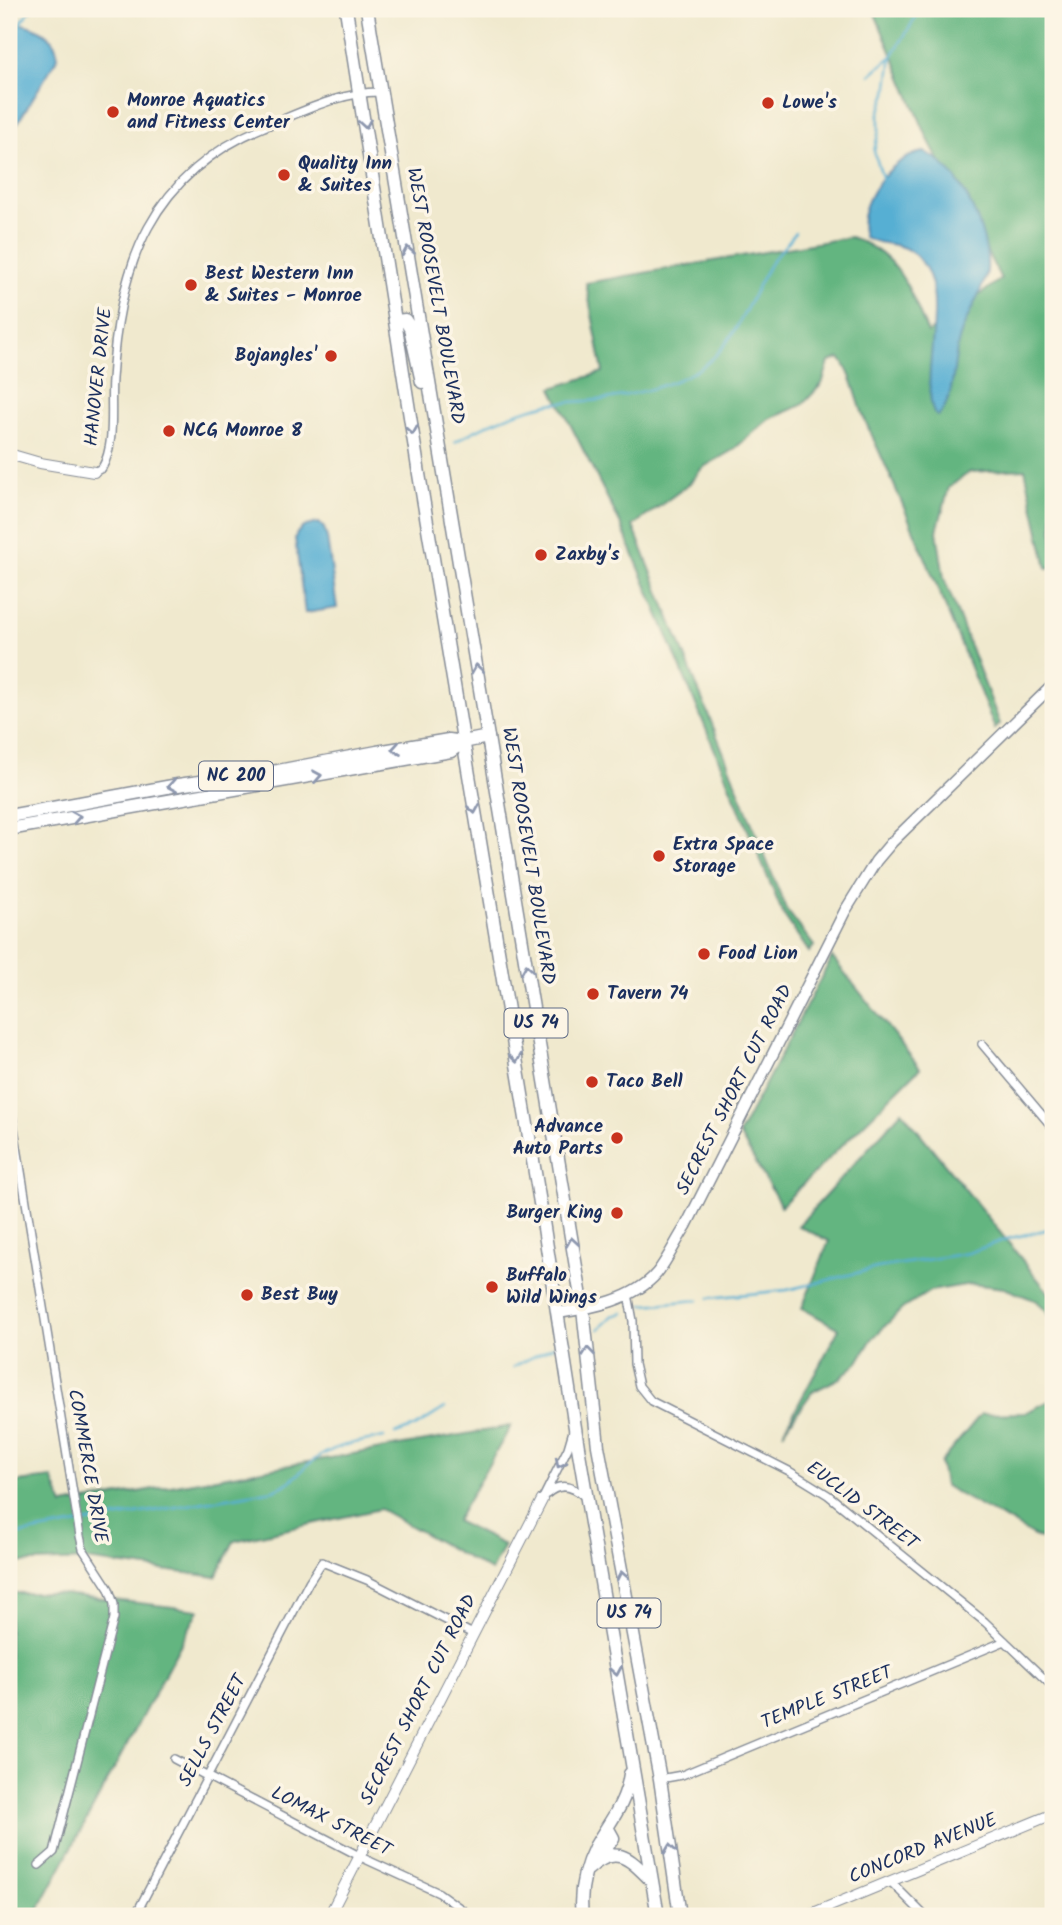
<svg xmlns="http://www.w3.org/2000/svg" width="1062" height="1925" font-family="Kalam,sans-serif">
	<rect width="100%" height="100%" fill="#fcf5e5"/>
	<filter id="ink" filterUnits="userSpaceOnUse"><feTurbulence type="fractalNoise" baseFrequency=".0143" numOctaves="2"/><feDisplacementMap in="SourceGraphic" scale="14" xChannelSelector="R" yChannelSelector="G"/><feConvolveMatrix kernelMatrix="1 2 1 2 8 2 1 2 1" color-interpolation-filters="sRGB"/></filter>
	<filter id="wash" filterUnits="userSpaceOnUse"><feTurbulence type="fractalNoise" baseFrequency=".00686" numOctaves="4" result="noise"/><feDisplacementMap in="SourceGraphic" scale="28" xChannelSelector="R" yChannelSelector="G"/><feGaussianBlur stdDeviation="1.57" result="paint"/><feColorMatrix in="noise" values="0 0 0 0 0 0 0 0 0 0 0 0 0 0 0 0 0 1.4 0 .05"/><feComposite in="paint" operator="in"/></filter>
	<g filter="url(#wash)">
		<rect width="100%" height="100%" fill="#f0e9ce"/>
		<path fill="#64b580" stroke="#40726f" stroke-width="2" d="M 873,9 L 1013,9 L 1053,16 L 1053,567 L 1047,568 L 1025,469 L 970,472 L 949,487 L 937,531 L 944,578 L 1000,724 L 995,729 C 954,628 914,526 868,427 C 857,404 855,378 840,358 L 829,362 L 822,384 L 802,405 L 769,419 L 733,450 L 702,468 L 689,484 L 633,526 L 786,909 L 814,946 L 809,952 L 783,914 L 622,527 L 552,388 L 603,372 L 586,283 L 850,237 C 901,255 908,288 928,333 L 1001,279 L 928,139 Z
			M 832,957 L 920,1068 L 781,1206 L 739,1134 Z
			M 902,1111 L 1053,1298 L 1053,1319 L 1037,1301 L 1004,1288 L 971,1284 L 930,1291 L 902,1309 L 872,1339 L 858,1362 L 840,1378 L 812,1392 L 783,1433 L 839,1329 L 802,1308 L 829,1241 L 798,1226 Z
			M 1053,1399 L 1053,1543 C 1034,1539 1020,1527 1003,1518 C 983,1507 963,1498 944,1485 L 940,1463 L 981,1414 L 1025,1413 Z
			M 511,1426 L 456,1521 L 504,1545 L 491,1571 L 380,1509 L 234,1541 L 216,1577 L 86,1560 L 9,1563 L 9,1483 L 52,1478 L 63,1505 Z
			M 9,1593 L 54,1593 L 199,1610 L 35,1916 L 9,1916 Z"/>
		<path fill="#56afd3" stroke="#386f98" stroke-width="2" d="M 16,23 C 36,26 56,34 58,57 L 9,137 L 9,36 Z
			M 924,152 C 959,164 990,234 987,270 C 986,286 964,319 959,340 C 952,364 956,397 938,416 L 934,413 C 917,367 958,283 910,251 C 896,241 879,246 864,237 C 854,204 891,156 924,152 Z
			M 319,523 L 324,528 L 327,538 L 337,608 L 305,613 L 295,538 C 298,527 308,525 319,523 Z"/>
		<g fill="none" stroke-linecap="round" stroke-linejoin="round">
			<path stroke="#56afd3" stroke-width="2.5" d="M 19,25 L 31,9
				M 870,75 L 892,56 L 921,9
				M 883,180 L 874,151 L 879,131 L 879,113 L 887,93 L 892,56
				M 455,442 C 484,424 516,411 549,404 C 568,401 588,402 607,399 C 641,393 691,381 715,356 C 740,331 751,295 769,266 C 776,253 788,245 795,232
				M 709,1298 L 787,1290 L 877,1268 L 968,1253 L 1007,1239 L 1053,1228
				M 644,1305 L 699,1300
				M 599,1329 L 612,1316 L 623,1313
				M 513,1367 L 554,1346
				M 395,1434 L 415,1427 L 445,1408
				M 9,1536 L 274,1490 C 294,1482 298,1472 314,1460 C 339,1443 356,1443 384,1437"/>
		</g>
	</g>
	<g filter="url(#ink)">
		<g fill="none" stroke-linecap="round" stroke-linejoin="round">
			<defs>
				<path id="minor" d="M 94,472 L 102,468 C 116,444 110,407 112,379 C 119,264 151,174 264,127 C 300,113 342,91 381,92
					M 982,1044 L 1053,1128
					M 9,1097 L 80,1536 L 83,1549 L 109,1589 L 114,1604 L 114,1618 L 54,1852 L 39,1865
					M 628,1294 L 633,1321 L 634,1364 L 639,1386 L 651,1401 L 789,1471 L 828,1495 L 985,1622 L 1053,1687
					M 547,1494 C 560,1482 573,1486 585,1497
					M 542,1500 L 568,1448 L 573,1431
					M 174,1759 L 365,1859 L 439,1893 L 471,1916
					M 660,1779 L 682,1775 L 1005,1641
					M 890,1881 L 925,1916
					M 135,1916 L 263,1670 L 309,1582 L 322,1562 L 367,1580 L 473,1634"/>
				<path id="tertiary" d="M 9,454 L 40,463 L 94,472
					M 329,1916 L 542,1500
					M 806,1916 L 1053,1814"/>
				<path id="secondary" d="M 558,1313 C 591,1308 634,1300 657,1273 C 668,1259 676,1241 686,1226 L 845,911 L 876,861 L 892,842 L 1053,685"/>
				<path id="primary" d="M 9,816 L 178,785 L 278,771 L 377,752 L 449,740 L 463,742 L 488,737
					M 9,829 L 451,751 L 463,742"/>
				<path id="trunk" d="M 346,9 L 419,474 L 542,1215 L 578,1447 L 658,1916
					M 367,9 L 583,1309 L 598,1446 L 660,1779 L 680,1916
					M 396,321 L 405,320 L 410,328 L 422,382
					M 599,1859 L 613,1838 L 608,1829
					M 588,1869 C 616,1843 629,1858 652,1881
					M 582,1916 C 579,1892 584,1869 595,1847 C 609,1822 626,1804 630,1774"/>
			</defs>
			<use href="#minor" stroke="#868c96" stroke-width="10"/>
			<use href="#tertiary" stroke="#868c96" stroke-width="12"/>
			<use href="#secondary" stroke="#868c96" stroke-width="13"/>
			<use href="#primary" stroke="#868c96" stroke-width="15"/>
			<use href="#trunk" stroke="#868c96" stroke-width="15"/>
			<use href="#minor" stroke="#fff" stroke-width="7"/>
			<use href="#tertiary" stroke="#fff" stroke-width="10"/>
			<use href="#secondary" stroke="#fff" stroke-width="10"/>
			<use href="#primary" stroke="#fff" stroke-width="12"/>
			<use href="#trunk" stroke="#fff" stroke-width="12"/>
		</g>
		<defs><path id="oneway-chevron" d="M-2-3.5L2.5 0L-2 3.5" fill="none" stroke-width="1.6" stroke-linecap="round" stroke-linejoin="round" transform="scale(1.75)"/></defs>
		<g stroke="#8d97ae">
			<use href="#oneway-chevron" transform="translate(365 124) rotate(81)"/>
			<use href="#oneway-chevron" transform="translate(408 251) rotate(-100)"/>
			<use href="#oneway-chevron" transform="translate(412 430) rotate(81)"/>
			<use href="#oneway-chevron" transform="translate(477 669) rotate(-99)"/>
			<use href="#oneway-chevron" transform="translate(396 749) rotate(171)"/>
			<use href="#oneway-chevron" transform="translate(317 776) rotate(-10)"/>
			<use href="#oneway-chevron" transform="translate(172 786) rotate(170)"/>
			<use href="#oneway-chevron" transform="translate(474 809) rotate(81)"/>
			<use href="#oneway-chevron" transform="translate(76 817) rotate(-10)"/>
			<use href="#oneway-chevron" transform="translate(527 969) rotate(-99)"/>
			<use href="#oneway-chevron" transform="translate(516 1058) rotate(81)"/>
			<use href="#oneway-chevron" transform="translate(572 1242) rotate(-99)"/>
			<use href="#oneway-chevron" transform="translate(588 1352) rotate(-96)"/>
			<use href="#oneway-chevron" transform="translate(560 1463) rotate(117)"/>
			<use href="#oneway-chevron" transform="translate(622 1576) rotate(-101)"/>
			<use href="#oneway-chevron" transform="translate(616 1671) rotate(80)"/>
			<use href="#oneway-chevron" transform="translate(670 1849) rotate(-98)"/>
		</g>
	</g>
	<g fill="#c8321e" stroke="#fcf5e5" stroke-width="2.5">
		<circle cx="768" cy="103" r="7"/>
		<circle cx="113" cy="112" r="7"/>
		<circle cx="284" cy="175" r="7"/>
		<circle cx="191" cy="285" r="7"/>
		<circle cx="331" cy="356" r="7"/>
		<circle cx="169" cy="431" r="7"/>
		<circle cx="541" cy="555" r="7"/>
		<circle cx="659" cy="856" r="7"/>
		<circle cx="704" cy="954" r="7"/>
		<circle cx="593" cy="994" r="7"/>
		<circle cx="592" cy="1082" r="7"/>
		<circle cx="617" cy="1138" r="7"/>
		<circle cx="617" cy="1213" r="7"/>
		<circle cx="492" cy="1287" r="7"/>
		<circle cx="247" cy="1295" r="7"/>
	</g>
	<g text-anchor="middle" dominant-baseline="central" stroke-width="7" stroke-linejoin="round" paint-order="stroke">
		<g fill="#fcf5e5" stroke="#5e6a86" stroke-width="2">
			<rect x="199" y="761.5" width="74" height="29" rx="5"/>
			<rect x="504.5" y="1008.5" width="63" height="29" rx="5"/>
			<rect x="597.5" y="1598.5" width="63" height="29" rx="5"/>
		</g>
		<g font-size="18" font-weight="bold" fill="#1b2f5e">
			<text x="236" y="776">NC 200</text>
			<text x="536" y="1023">US 74</text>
			<text x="629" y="1613">US 74</text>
		</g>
		<g font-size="19" font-weight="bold" fill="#1b2f5e" stroke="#fcf5e5" text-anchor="start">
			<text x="127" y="101">Monroe Aquatics<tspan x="127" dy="22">and Fitness Center</tspan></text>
			<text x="782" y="103">Lowe's</text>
			<text x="298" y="164">Quality Inn<tspan x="298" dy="22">&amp; Suites</tspan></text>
			<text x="205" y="274">Best Western Inn<tspan x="205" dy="22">&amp; Suites - Monroe</tspan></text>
			<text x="317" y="356" text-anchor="end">Bojangles'</text>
			<text x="183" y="431">NCG Monroe 8</text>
			<text x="555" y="555">Zaxby's</text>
			<text x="673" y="845">Extra Space<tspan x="673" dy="22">Storage</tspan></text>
			<text x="718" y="954">Food Lion</text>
			<text x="607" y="994">Tavern 74</text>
			<text x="606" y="1082">Taco Bell</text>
			<text x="603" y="1127" text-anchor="end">Advance<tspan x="603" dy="22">Auto Parts</tspan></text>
			<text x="603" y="1213" text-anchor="end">Burger King</text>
			<text x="506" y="1276">Buffalo<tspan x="506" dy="22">Wild Wings</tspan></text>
			<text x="261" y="1295">Best Buy</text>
		</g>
		<g font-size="19" fill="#1b2f5e" stroke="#fcf5e5">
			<text transform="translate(435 296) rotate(80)">WEST ROOSEVELT BOULEVARD</text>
			<text transform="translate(99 377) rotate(-84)">HANOVER DRIVE</text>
			<text transform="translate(528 856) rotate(81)">WEST ROOSEVELT BOULEVARD</text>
			<text transform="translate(735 1090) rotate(-63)">SECREST SHORT CUT ROAD</text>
			<text transform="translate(87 1466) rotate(80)">COMMERCE DRIVE</text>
			<text transform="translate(862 1506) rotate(37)">EUCLID STREET</text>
			<text transform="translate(827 1698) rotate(-22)">TEMPLE STREET</text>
			<text transform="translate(419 1700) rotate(-63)">SECREST SHORT CUT ROAD</text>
			<text transform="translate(213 1731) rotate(-62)">SELLS STREET</text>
			<text transform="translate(331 1822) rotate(27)">LOMAX STREET</text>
			<text transform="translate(923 1849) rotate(-22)">CONCORD AVENUE</text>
		</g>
	</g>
	<rect width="1062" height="1925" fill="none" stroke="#fcf5e5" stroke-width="35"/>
</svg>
